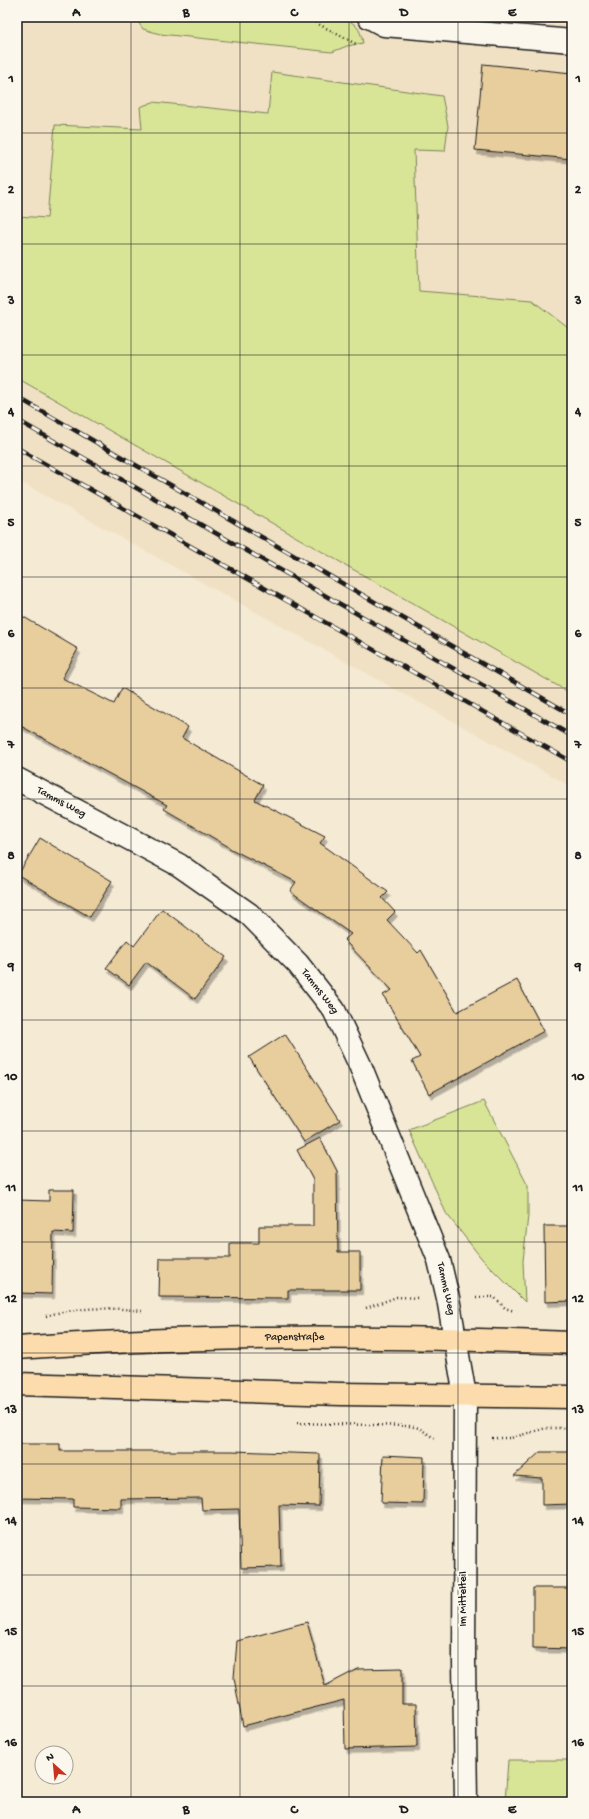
<svg xmlns="http://www.w3.org/2000/svg" width="589" height="1819" font-family="'Gochi Hand',sans-serif">
	<defs>
		<filter id="shadow"><feDropShadow dx="2.5" dy="4.5" stdDeviation="0" flood-color="#0004"/></filter>
	</defs>
	<rect width="100%" height="100%" fill="#f5ead4"/>
	<filter id="ink" filterUnits="userSpaceOnUse"><feTurbulence type="fractalNoise" baseFrequency=".025" numOctaves="2"/><feDisplacementMap in="SourceGraphic" scale="8" xChannelSelector="R" yChannelSelector="G"/><feConvolveMatrix kernelMatrix="1 2 1 2 8 2 1 2 1" color-interpolation-filters="sRGB"/></filter>
	<g filter="url(#ink)">
		<path fill="#f1e1c4" d="M 17,17 L 572,17 L 572,331 L 532,300 L 419,291 L 414,150 L 272,72 L 268,114 L 153,102 L 143,129 L 55,125 L 47,218 L 17,216 Z
			M 17,378 L 572,694 L 572,787 L 17,480 Z"/>
		<path fill="#d8e496" stroke="#7a8059" d="M 139,17 L 342,17 C 356,24 360,27 363,43 L 347,46 L 332,52 L 160,34 L 143,29 L 138,22 Z
			M 272,72 L 442,96 L 448,126 L 445,151 L 414,150 L 419,291 L 532,300 L 572,331 L 572,694 L 17,378 L 17,216 L 47,218 L 55,125 L 142,129 L 140,107 L 153,102 L 268,114 Z
			M 484,1101 L 528,1186 L 528,1216 L 523,1261 L 525,1302 L 482,1259 L 446,1213 L 409,1130 Z
			M 508,1760 L 572,1760 L 572,1802 L 505,1802 Z"/>
		<path fill="#e8cd9d" stroke="#1c1c1c" filter="url(#shadow)" d="M 483,64 L 572,73 L 572,159 L 475,150 Z
			M 17,613 L 78,649 L 62,678 L 114,704 L 122,688 L 188,727 L 182,738 L 263,785 L 255,800 L 325,836 L 320,843 L 388,892 L 382,898 L 395,912 L 387,920 L 418,953 L 421,950 L 457,1012 L 517,980 L 544,1031 L 429,1094 L 412,1061 L 420,1057 L 383,995 L 392,990 L 344,940 L 351,934 L 290,891 L 296,882 L 229,848 L 229,847 L 164,809 L 167,805 L 17,724 Z
			M 40,838 L 112,881 L 90,917 L 18,875 Z
			M 162,909 L 226,957 L 195,999 L 146,962 L 129,985 L 106,968 L 127,940 L 134,946 Z
			M 285,1034 L 340,1120 L 304,1142 L 249,1057 Z
			M 320,1138 L 337,1171 L 338,1252 L 360,1252 L 360,1290 L 288,1290 L 288,1298 L 159,1297 L 160,1258 L 230,1258 L 230,1243 L 259,1243 L 259,1226 L 313,1226 L 313,1180 L 297,1150 Z
			M 49,1190 L 74,1190 L 73,1233 L 53,1232 L 52,1294 L 17,1293 L 17,1200 L 49,1201 Z
			M 544,1226 L 572,1226 L 572,1301 L 545,1302 Z
			M 17,1444 L 60,1444 L 60,1451 L 232,1451 L 320,1454 L 319,1506 L 279,1505 L 281,1567 L 241,1568 L 239,1509 L 202,1510 L 201,1498 L 121,1499 L 121,1508 L 73,1507 L 73,1499 L 17,1498 Z
			M 540,1452 L 572,1452 L 572,1504 L 542,1505 L 542,1478 L 514,1476 Z
			M 383,1455 L 424,1457 L 423,1504 L 381,1503 Z
			M 533,1588 L 572,1588 L 572,1649 L 533,1648 Z
			M 307,1622 L 325,1686 L 358,1669 L 402,1668 L 402,1704 L 416,1704 L 417,1747 L 345,1749 L 344,1700 L 243,1726 L 234,1678 L 237,1641 Z"/>
		<g fill="none" stroke-linecap="round" stroke-linejoin="round">
			<defs>
				<g id="minor">
					<path d="M 369,17 L 384,25 L 572,41"/>
					<path id="s1" d="M 17,779 L 179,865 L 249,914 L 298,964 L 334,1010 L 360,1065 L 439,1260 L 448,1298 L 465,1396 L 464,1661 L 466,1802"/>
				</g>
				<g id="major">
					<path id="s2" d="M 17,1348 C 202,1334 387,1336 572,1343"/>
					<path d="M 17,1384 L 341,1394 L 572,1397"/>
				</g>
			</defs>
			<use href="#minor" stroke="#1c1c1c" stroke-width="25"/>
			<use href="#major" stroke="#1c1c1c" stroke-width="25"/>
			<path stroke="#1c1c1c" stroke-width="2.5" stroke-dasharray="1 3" stroke-linecap="butt" d="M 305,17 L 356,44
				M 476,1297 L 494,1297 L 505,1308 L 514,1311
				M 366,1308 L 397,1297 L 419,1298
				M 46,1316 C 76,1307 110,1307 142,1311
				M 297,1423 L 409,1426 L 419,1428 L 434,1438 L 437,1438
				M 492,1438 L 511,1438 L 546,1428 L 572,1428"/>
			<use href="#minor" stroke="#fbf7ec" stroke-width="22"/>
			<use href="#major" stroke="#fcdcac" stroke-width="22"/>
			<defs>
				<path id="rail" d="M 17,397 L 572,715
					M 17,420 L 572,736
					M 17,448 L 572,762"/>
			</defs>
			<use href="#rail" stroke="#1c1c1c" stroke-width="4.5"/>
			<use href="#rail" stroke="#fbf7ec" stroke-width="3" stroke-dasharray="9" stroke-linecap="butt"/>
		</g>
	</g>
	<path fill="none" stroke="#1c1c1c" stroke-width="1" stroke-opacity="0.55" d="M 131,17 L 131,1802M 240,17 L 240,1802M 349,17 L 349,1802M 458,17 L 458,1802M 17,133 L 572,133M 17,244 L 572,244M 17,355 L 572,355M 17,466 L 572,466M 17,577 L 572,577M 17,688 L 572,688M 17,799 L 572,799M 17,910 L 572,910M 17,1020 L 572,1020M 17,1131 L 572,1131M 17,1242 L 572,1242M 17,1353 L 572,1353M 17,1464 L 572,1464M 17,1575 L 572,1575M 17,1686 L 572,1686"/>
	<g text-anchor="middle" dominant-baseline="central" stroke-width="4" stroke-linejoin="round" paint-order="stroke">
		<g font-size="11" fill="#1c1c1c" stroke="#fbf7ec">
			<text stroke="none"><textPath href="#s1" startOffset="50">Tamms Weg</textPath></text>
			<text stroke="none"><textPath href="#s1" startOffset="374">Tamms Weg</textPath></text>
			<text stroke="none"><textPath href="#s1" startOffset="698">Tamms Weg</textPath></text>
			<text stroke="none"><textPath href="#s2" startOffset="278">Papenstraße</textPath></text>
			<text transform="translate(464 1599) rotate(-90)">Im Mittelteil</text>
		</g>
	</g>
	<rect width="589" height="1819" fill="none" stroke="#fbf7ec" stroke-width="44"/>
	<g transform="translate(54 1765) rotate(333)"><circle r="19" fill="#fbf7ec" stroke="#a29f99"/>
	<path d="M0-3L7 15L0 10L-7 15Z" fill="#c8321e"/>
	<text y="-6" font-size="11" font-weight="bold" text-anchor="middle" fill="#1c1c1c">N</text>
	</g>
	<rect x="22" y="22" width="545" height="1775" fill="none" stroke="#1c1c1c" stroke-width="1.5"/>
	<g font-size="13" text-anchor="middle" font-weight="bold" fill="#1c1c1c">
		<text x="76" y="16">A</text>
		<text x="186" y="16">B</text>
		<text x="294" y="16">C</text>
		<text x="404" y="16">D</text>
		<text x="512" y="16">E</text>
		<text x="11" y="82">1</text>
		<text x="578" y="82">1</text>
		<text x="11" y="193">2</text>
		<text x="578" y="193">2</text>
		<text x="11" y="304">3</text>
		<text x="578" y="304">3</text>
		<text x="11" y="415">4</text>
		<text x="578" y="415">4</text>
		<text x="11" y="526">5</text>
		<text x="578" y="526">5</text>
		<text x="11" y="637">6</text>
		<text x="578" y="637">6</text>
		<text x="11" y="748">7</text>
		<text x="578" y="748">7</text>
		<text x="11" y="859">8</text>
		<text x="578" y="859">8</text>
		<text x="11" y="970">9</text>
		<text x="578" y="970">9</text>
		<text x="11" y="1080">10</text>
		<text x="578" y="1080">10</text>
		<text x="11" y="1191">11</text>
		<text x="578" y="1191">11</text>
		<text x="11" y="1302">12</text>
		<text x="578" y="1302">12</text>
		<text x="11" y="1413">13</text>
		<text x="578" y="1413">13</text>
		<text x="11" y="1524">14</text>
		<text x="578" y="1524">14</text>
		<text x="11" y="1635">15</text>
		<text x="578" y="1635">15</text>
		<text x="11" y="1746">16</text>
		<text x="578" y="1746">16</text>
		<text x="76" y="1813">A</text>
		<text x="186" y="1813">B</text>
		<text x="294" y="1813">C</text>
		<text x="404" y="1813">D</text>
		<text x="512" y="1813">E</text>
	</g>
</svg>
